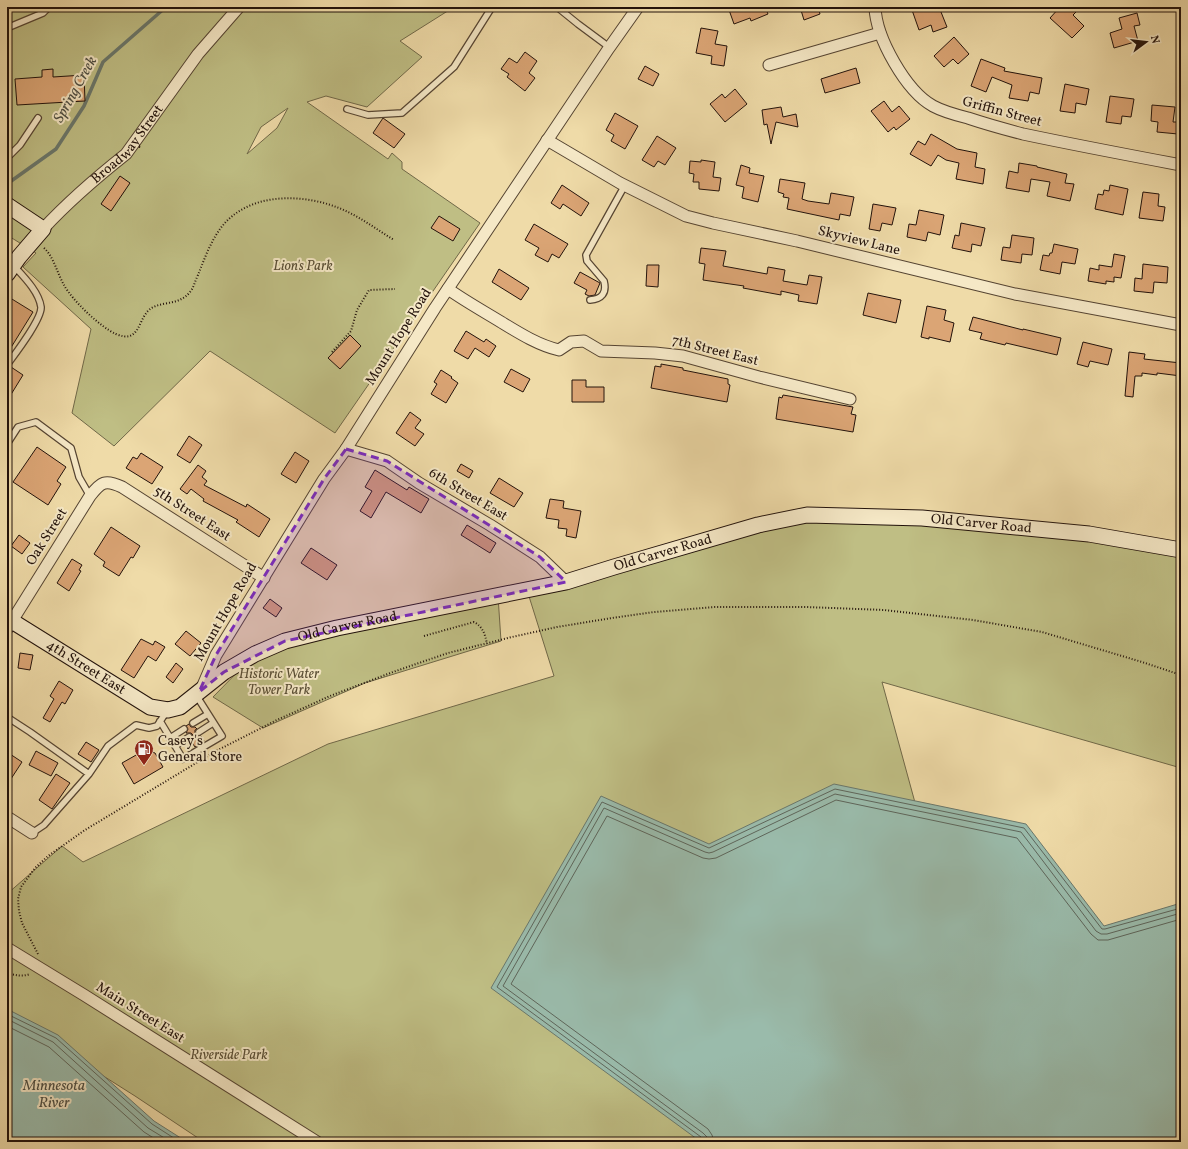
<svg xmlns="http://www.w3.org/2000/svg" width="1188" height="1149" font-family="Vollkorn,serif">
	<rect width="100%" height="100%" fill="#efdba8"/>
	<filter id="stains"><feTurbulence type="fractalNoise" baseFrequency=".005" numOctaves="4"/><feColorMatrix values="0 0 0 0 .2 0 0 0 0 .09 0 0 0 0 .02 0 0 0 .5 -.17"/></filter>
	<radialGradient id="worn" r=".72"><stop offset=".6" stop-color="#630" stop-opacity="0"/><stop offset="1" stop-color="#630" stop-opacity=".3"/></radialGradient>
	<path fill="#bfbe84" stroke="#706848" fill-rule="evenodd" d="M 7,7 L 454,7 L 400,41 L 422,57 L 367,107 L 326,96 L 307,102 L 388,159 L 392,153 L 402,162 L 402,169 L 480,223 L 335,433 L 210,351 L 114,446 L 72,413 L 91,329 L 23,267 L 36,253 L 7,235 ZM 288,108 L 277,128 L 247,154 L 261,127 Z
		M 807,515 L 1121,539 L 1181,553 L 1181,768 L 882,682 L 1008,1142 L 204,1142 L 135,1096 L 7,1015 L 7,894 L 62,846 L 83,862 L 328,744 L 554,676 L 527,590 Z
		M 498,596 L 501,641 L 365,683 L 263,728 L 213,697 L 255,654 Z"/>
	<path fill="#9abbab" stroke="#6a776b" d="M 834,784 L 1026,824 L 1104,926 L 1181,903 L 1181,1142 L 701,1142 L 491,988 L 601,796 L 709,844 Z
		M 7,1009 L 58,1035 L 154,1121 L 187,1142 L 7,1142 Z"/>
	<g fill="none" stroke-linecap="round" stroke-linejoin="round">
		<path stroke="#5e665b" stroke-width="1" d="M 7,1014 L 56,1038 L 152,1124 L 180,1142
			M 7,1019 L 53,1042 L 148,1128 L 171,1142
			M 7,1026 L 49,1047 L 144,1132 L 160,1142
			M 703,1142 L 701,1137 L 497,987 L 602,802 L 709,848 L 835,789 L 1024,828 L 1102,929 L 1105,929 L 1181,908
			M 708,1142 L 707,1137 L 703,1133 L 503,986 L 604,808 L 705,852 L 709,853 L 713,852 L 835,794 L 1021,832 L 1096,931 L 1101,934 L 1107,934 L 1181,913
			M 714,1142 L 712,1135 L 708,1129 L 511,984 L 607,816 L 703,858 L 709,859 L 716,858 L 836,800 L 1017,838 L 1091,934 L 1098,940 L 1108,940 L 1181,919"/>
		<path stroke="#6a776b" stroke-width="3.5" d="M 7,184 L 56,149 L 84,106 L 103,62 L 166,7"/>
	</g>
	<path fill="#dba575" stroke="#22120b" d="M 728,7 L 765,7 L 768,14 L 751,21 L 750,18 L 734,24 Z
		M 800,7 L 818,7 L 820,14 L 804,20 Z
		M 921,7 L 939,7 L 947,27 L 933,32 L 931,25 L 919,30 L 912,10 Z
		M 1060,7 L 1081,7 L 1073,15 L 1084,26 L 1072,38 L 1050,18 Z
		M 1137,13 L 1140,25 L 1134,26 L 1138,41 L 1114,48 L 1110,33 L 1122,29 L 1119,18 Z
		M 701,28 L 718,31 L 715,44 L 727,46 L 724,66 L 711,64 L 712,56 L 696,53 Z
		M 954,37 L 969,54 L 958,64 L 953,59 L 944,67 L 934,56 Z
		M 525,52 L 537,61 L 529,73 L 535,78 L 525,91 L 507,77 L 509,74 L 501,69 L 509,58 L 517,63 Z
		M 981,59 L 1005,68 L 1004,71 L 1042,78 L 1039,94 L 1030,92 L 1028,101 L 1009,98 L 1012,85 L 992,77 L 986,92 L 971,86 Z
		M 645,66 L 659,74 L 653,86 L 638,79 Z
		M 856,68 L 860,83 L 825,93 L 821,79 Z
		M 53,69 L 53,77 L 84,75 L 85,101 L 17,105 L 15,79 L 42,77 L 42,70 Z
		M 1065,84 L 1089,89 L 1086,105 L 1076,103 L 1075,113 L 1060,111 Z
		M 735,89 L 747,104 L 725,122 L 710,104 L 722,94 L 725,98 Z
		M 1110,96 L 1134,99 L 1131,117 L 1122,116 L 1121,124 L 1106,122 Z
		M 884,101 L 892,112 L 899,106 L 910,119 L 896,130 L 894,127 L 888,132 L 871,111 Z
		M 1152,105 L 1175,107 L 1173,122 L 1179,122 L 1178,134 L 1157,132 L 1158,122 L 1151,121 Z
		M 781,107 L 783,117 L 796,114 L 798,127 L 776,122 L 771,144 L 767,124 L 764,125 L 762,110 Z
		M 615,113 L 638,126 L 625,149 L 611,141 L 614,135 L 606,130 Z
		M 383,118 L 405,134 L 394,148 L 373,133 Z
		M 931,134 L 957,149 L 977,153 L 975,167 L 985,169 L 983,184 L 956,179 L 959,163 L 946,160 L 938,155 L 931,166 L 910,154 L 918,141 L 925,145 Z
		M 657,136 L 676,148 L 665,165 L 658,161 L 654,167 L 642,160 Z
		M 701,160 L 715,162 L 713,177 L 721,178 L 719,191 L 699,189 L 699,182 L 693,182 L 694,174 L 689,173 L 690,161 L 701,162 Z
		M 1019,163 L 1037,166 L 1037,167 L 1067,174 L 1065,183 L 1074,184 L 1070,201 L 1047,196 L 1050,182 L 1031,179 L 1029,192 L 1006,188 L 1009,171 L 1018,173 Z
		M 741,165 L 750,168 L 749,173 L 764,176 L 758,202 L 742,198 L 744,187 L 736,185 Z
		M 120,176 L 130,183 L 111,211 L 101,204 Z
		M 780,179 L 805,183 L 802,199 L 808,201 L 829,204 L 831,193 L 854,197 L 850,216 L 840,214 L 839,220 L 787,209 L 789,198 L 783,197 L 784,194 L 778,192 Z
		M 562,185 L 589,203 L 581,216 L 563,204 L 560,209 L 551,203 Z
		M 1110,185 L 1128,189 L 1123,215 L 1095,209 L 1098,194 L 1103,195 L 1104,190 L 1109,191 Z
		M 1143,192 L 1159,194 L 1158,206 L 1165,207 L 1163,221 L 1139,218 Z
		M 873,204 L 896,208 L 892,225 L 882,223 L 880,231 L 869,229 Z
		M 919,210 L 944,215 L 940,235 L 928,232 L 926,241 L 907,237 L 909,224 L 916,225 Z
		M 439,216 L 460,229 L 453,241 L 431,228 Z
		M 961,223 L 985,228 L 981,246 L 972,244 L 971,252 L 952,248 L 955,235 L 959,236 Z
		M 534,224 L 568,244 L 559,258 L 552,254 L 548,262 L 535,255 L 539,248 L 525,240 Z
		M 1012,235 L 1034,238 L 1032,255 L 1022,254 L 1021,263 L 1001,260 L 1003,247 L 1010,248 Z
		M 1054,244 L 1078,249 L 1075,264 L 1062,262 L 1060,274 L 1040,270 L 1043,255 L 1049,256 L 1050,253 L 1052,253 Z
		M 701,248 L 726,251 L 723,266 L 767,274 L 768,267 L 785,270 L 783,281 L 807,285 L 809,275 L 822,277 L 817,304 L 798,301 L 799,295 L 781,291 L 781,295 L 743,288 L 744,286 L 703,280 L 705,264 L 699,263 Z
		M 1114,254 L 1125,256 L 1121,278 L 1114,277 L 1114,282 L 1106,281 L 1106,284 L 1088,281 L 1090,268 L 1099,270 L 1099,265 L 1112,267 Z
		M 1143,264 L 1168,267 L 1167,283 L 1154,282 L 1153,293 L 1134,291 L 1135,278 L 1142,279 Z
		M 647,265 L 659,265 L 658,287 L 646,286 Z
		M 499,269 L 529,288 L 521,300 L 492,282 Z
		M 580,272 L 600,283 L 595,295 L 589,296 L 585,294 L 587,290 L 574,283 Z
		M 868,293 L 901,300 L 896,323 L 863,315 Z
		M 7,296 L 33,312 L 7,354 Z
		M 927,306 L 946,310 L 944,320 L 954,323 L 950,342 L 929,337 L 929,339 L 921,337 Z
		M 973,317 L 1023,330 L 1023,329 L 1061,338 L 1057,355 L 1006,343 L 1005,345 L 980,339 L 982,333 L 969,330 Z
		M 466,331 L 484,342 L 486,339 L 496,346 L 489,357 L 475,348 L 468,359 L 454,351 Z
		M 350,335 L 361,346 L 340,369 L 328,358 Z
		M 1083,342 L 1112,349 L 1108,365 L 1090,361 L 1088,367 L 1077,364 Z
		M 1129,352 L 1145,354 L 1144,359 L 1181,363 L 1181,376 L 1157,373 L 1157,375 L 1142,373 L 1142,376 L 1135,376 L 1133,397 L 1125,396 Z
		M 661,364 L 683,368 L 683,370 L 728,379 L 728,384 L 730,385 L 727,402 L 651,388 L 655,366 L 661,367 Z
		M 11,367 L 23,375 L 7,401 L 7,369 Z
		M 511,369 L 530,379 L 523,392 L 504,382 Z
		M 441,370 L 452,377 L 451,378 L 458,383 L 446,403 L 431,394 L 437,384 L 434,382 Z
		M 572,380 L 586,380 L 586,387 L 604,387 L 604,402 L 572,402 Z
		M 783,395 L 853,407 L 851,414 L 856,415 L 853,432 L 776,419 L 779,397 L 782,398 Z
		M 410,412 L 421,420 L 415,428 L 424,434 L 415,446 L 396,433 Z
		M 189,436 L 202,445 L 190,463 L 177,455 Z
		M 37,447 L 66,467 L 57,481 L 61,484 L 48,505 L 13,482 Z
		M 295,452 L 309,461 L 296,483 L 281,474 Z
		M 141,453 L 163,467 L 152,484 L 126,468 L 133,457 L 137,459 Z
		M 461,464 L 473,471 L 469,478 L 457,471 Z
		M 198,465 L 206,471 L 202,477 L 207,481 L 204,485 L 246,507 L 247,504 L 270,519 L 259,537 L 236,522 L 238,520 L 203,501 L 204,499 L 191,489 L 187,494 L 180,489 Z
		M 375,470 L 407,490 L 409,487 L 429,499 L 421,513 L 386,492 L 371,518 L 360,511 L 372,491 L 365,487 Z
		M 499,478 L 523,493 L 514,507 L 490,493 Z
		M 550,499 L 564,501 L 563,508 L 581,511 L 576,538 L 566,536 L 567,529 L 558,528 L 559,520 L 546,518 Z
		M 467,525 L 496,543 L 490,553 L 461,535 Z
		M 111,527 L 140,546 L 133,558 L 131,557 L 119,576 L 103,566 L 105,562 L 94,554 Z
		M 19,535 L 30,543 L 22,554 L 11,546 Z
		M 311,548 L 337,565 L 327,580 L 301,563 Z
		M 72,559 L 82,565 L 79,570 L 81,571 L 69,591 L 57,583 Z
		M 270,599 L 282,608 L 276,617 L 263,608 Z
		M 186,631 L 201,643 L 190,656 L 175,644 Z
		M 141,639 L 153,645 L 155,641 L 165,647 L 156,661 L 148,656 L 134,678 L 121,670 Z
		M 20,653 L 33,655 L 30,670 L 18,668 Z
		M 176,663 L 183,669 L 173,683 L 166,677 Z
		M 59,681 L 73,690 L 65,704 L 62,702 L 50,722 L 43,718 L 54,699 L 50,696 Z
		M 189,724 L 191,727 L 195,727 L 197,729 L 195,730 L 195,734 L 197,736 L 201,736 L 204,741 L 195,747 L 191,741 L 193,739 L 193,735 L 191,733 L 186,733 L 188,729 L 186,726 Z
		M 86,742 L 99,750 L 91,762 L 78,754 Z
		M 145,750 L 155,753 L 163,767 L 134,784 L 122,763 Z
		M 36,751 L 58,763 L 51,776 L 29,765 Z
		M 7,752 L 22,762 L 7,785 Z
		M 56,774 L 70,783 L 52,809 L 39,800 Z"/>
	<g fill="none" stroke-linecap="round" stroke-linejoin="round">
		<defs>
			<path id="lane" d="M 557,7 L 578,24 L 609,47
				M 7,28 L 43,13 L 49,7
				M 347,109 L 368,115 L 402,113 L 454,67 L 492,7
				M 7,158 L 20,145 L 38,118
				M 590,300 C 602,299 607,293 604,281 L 587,261 L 586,255 L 625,185
				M 7,365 C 15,354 42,319 41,307 C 39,292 24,277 14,266
				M 7,444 L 18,427 L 36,422 L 71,448 L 79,477 L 90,496
				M 7,717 L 30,732 L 89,774
				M 160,721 L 183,759 L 222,736 L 196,695
				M 193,723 L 208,714
				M 199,732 L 213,723
				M 170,738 L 184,729
				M 175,746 L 189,737
				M 32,833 L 44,825 L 89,774 L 108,746 L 136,725 L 149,728 L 157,726 L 167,711"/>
			<g id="street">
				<path d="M 875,7 C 876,38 906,91 933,106 C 944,112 956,115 968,118 C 986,124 1004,129 1023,134 C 1075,145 1128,155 1181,165"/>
				<path d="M 769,65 L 880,33"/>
				<path d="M 547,140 L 620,183 L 686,216 L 713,223 L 797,241 L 1015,294 L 1181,325"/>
				<path id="s1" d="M 43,229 C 68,202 97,177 126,154 L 198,54 L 239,7"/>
				<path d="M 448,289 C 465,301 483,311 501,322 C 519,333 538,345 559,350 L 571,342 L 584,341 L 601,351 L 655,353 L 683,356 L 759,377 L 850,399"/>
				<path d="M 346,449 L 387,461 L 419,483 L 490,525 L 540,557 L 566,582"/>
				<path d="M 7,629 L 90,496 C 101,482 105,479 122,487 L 264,578"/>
				<path d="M 201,690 L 216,655 L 324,479 L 346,449 L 435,308 L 609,48 L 638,7"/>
				<path d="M 7,817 L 32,833"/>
				<path d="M 7,948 L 84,995 L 317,1142"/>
			</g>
			<g id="secondary">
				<path d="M 7,205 L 43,229 L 19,257 L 7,274"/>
				<path id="s2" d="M 7,618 L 150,707 L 168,710 L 180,707 L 224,672 L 255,654 L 285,641 L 337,628 L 566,582 L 614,567 L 758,525 L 807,515 L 922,518 L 1089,534 L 1181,550"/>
			</g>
		</defs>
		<use href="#lane" stroke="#554432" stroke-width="8"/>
		<use href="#street" stroke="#554432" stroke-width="13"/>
		<use href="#secondary" stroke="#22120b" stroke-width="17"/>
		<path stroke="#22120b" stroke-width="2" stroke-dasharray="1 2" stroke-linecap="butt" d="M 44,248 C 54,257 57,273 64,285 C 72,300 100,327 116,334 C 139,344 138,321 148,311 C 158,300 178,307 190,292 C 194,287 195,281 198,275 C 204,260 210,243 220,229 C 247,192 301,193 339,208 C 359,216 376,229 394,240
			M 332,352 L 351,331 L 357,310 L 369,290 L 395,289
			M 424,636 L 474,622 C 483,627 485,634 487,644
			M 38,954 L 22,923 L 19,911 L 18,899 L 21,887 L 35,868 L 48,856 L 85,830 L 216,751 L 277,720 L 330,696 L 393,672 L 448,653 L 512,637 L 557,627 L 612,618 L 654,612 L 715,607 L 806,607 L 884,610 L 973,620 L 1042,632 L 1142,662 L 1181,675
			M 7,973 C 15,975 22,977 30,974"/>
		<use href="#lane" stroke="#f5e8c6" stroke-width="5.5"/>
		<use href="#street" stroke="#f5e8c6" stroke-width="11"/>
		<use href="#secondary" stroke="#f5e8c6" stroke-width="15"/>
	</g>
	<path fill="#7b2cbf" fill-opacity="0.2" stroke="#7b2cbf" stroke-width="3" stroke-dasharray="8 5" stroke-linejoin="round" d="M 346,449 L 387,461 L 540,557 L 566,582 L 285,641 L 224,672 L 199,692 L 216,655 L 324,479 Z"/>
	<defs>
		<symbol id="fuel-pin" viewBox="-11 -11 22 30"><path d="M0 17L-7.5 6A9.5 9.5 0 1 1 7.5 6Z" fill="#8f2418" stroke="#f5e8c6"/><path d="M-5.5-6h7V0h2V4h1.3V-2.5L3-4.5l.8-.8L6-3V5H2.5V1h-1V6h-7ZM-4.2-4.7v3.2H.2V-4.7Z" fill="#fff"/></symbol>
	</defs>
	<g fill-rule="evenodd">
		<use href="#fuel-pin" x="133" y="738" width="22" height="30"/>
	</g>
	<g text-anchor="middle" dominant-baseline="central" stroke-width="4" stroke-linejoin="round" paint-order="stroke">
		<g font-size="14" fill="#22120b" stroke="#f5e8c6">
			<text transform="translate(1002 112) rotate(15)">Griffin Street</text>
			<text stroke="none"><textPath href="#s1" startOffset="120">Broadway Street</textPath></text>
			<text transform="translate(859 241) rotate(14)">Skyview Lane</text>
			<text transform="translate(399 337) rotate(-58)">Mount Hope Road</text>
			<text transform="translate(715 351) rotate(14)">7th Street East</text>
			<text transform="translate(468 495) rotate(31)">6th Street East</text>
			<text transform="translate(192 514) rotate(33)">5th Street East</text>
			<text stroke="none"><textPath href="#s2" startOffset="1036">Old Carver Road</textPath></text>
			<text transform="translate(47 537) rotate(-58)">Oak Street</text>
			<text stroke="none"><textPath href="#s2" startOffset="712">Old Carver Road</textPath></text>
			<text transform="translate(226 612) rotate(-60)">Mount Hope Road</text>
			<text stroke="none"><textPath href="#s2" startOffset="388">Old Carver Road</textPath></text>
			<text stroke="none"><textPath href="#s2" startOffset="93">4th Street East</textPath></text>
			<text transform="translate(140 1013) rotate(32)">Main Street East</text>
		</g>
		<g font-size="14" font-style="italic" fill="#594e35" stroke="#f5e8c6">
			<text x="303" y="266">Lion's Park</text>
			<text x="279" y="674">Historic Water<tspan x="279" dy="16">Tower Park</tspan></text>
			<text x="229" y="1055">Riverside Park</text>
		</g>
		<g font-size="14" fill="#22120b" stroke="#f5e8c6" text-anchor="start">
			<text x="158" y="741">Casey's<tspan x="158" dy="16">General Store</tspan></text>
		</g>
		<g font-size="15" font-style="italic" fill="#4c4d43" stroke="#f5e8c6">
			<text transform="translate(76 90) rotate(-61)">Spring Creek</text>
			<text x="54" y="1086">Minnesota<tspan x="54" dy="17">River</tspan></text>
		</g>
	</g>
	<rect width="1188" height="1149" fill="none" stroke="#efdba8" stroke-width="24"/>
	<rect x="8" y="8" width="1172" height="1133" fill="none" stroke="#22120b" stroke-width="2"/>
	<rect x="12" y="12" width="1164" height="1125" fill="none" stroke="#22120b"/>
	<g transform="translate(1146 42) rotate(75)" stroke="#f5e8c6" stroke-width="3" paint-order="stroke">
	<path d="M0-3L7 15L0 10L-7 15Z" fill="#22120b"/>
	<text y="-6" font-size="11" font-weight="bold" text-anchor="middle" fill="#22120b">N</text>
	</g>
	<rect width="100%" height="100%" filter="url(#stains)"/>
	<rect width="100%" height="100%" fill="url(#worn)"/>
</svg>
